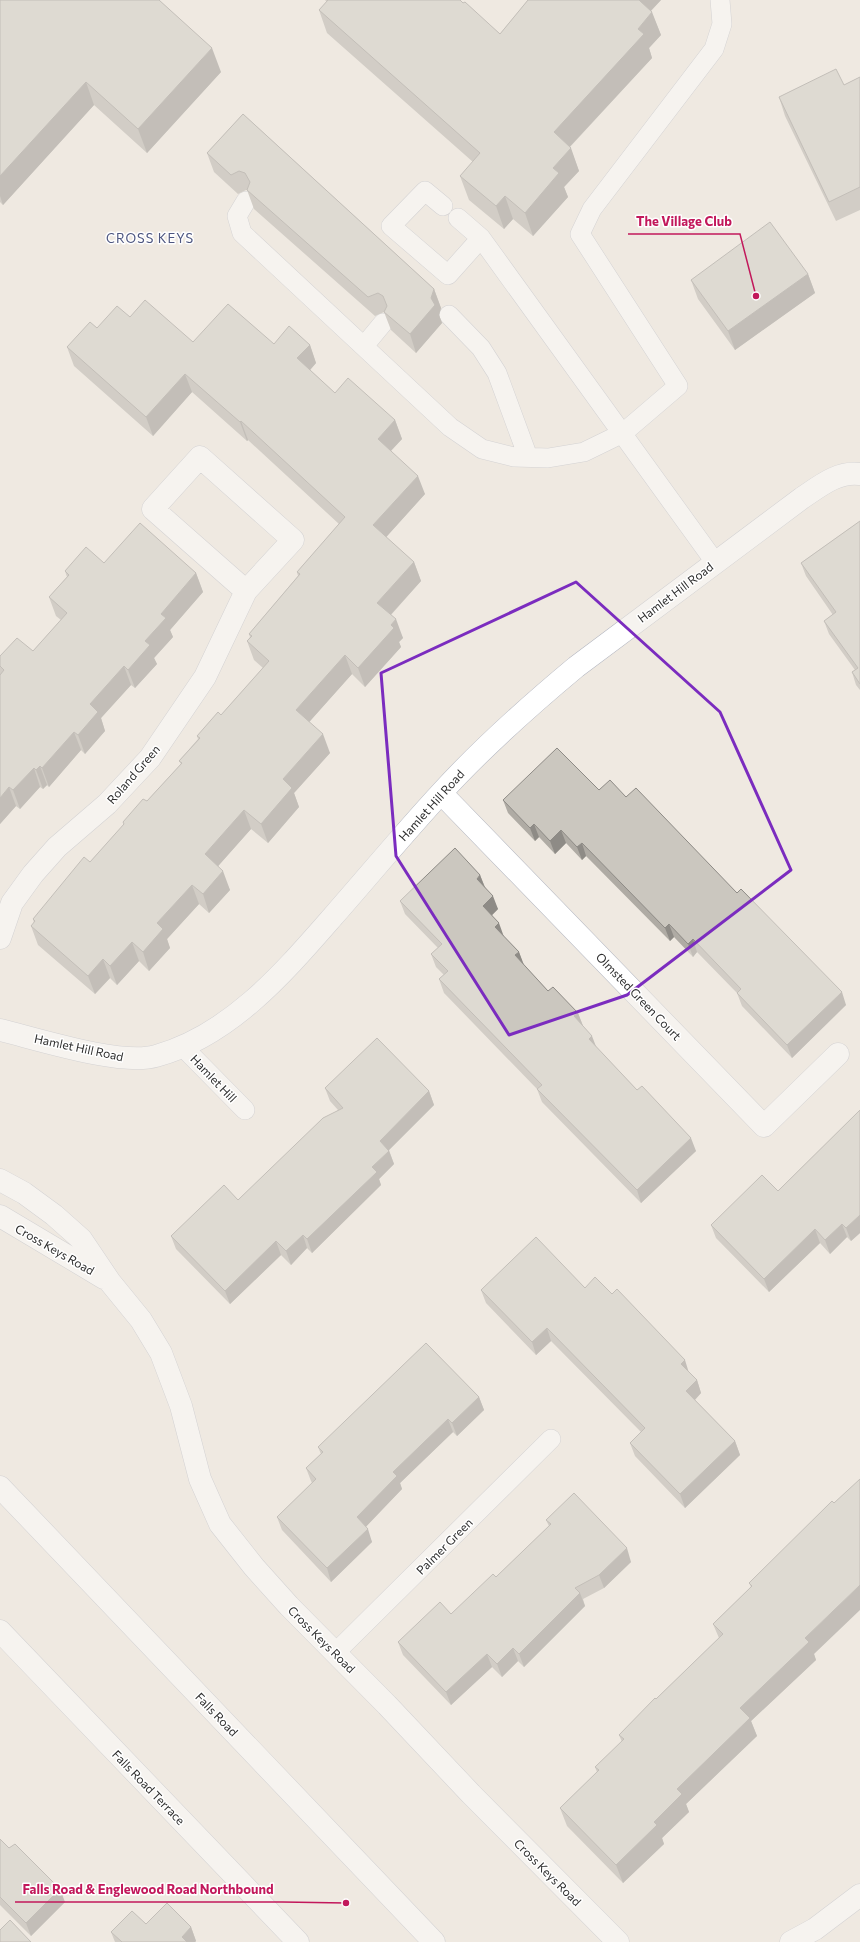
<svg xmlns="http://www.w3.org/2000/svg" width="860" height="1942" font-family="Commissioner,sans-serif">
	<rect width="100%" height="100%" fill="#efe9e1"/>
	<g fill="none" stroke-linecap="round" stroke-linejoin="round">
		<defs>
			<path id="lane" d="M 246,201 L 237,216 L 242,233 L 450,427 L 482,449 L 514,457 L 548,458 L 584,452 L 623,433 L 678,386 L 580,234 L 592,209 L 714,49 L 722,24 L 720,0
				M 443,206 L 425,191 L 391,226 L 448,275 L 481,238
				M 458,218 L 481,238 L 715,562
				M 449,315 L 481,348 L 497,373 L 528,457
				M 364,346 L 383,323
				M 182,1046 L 245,1110
				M 336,1652 L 551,1439"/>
			<path id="street" d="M 441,793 L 764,1126 L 838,1054
				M 0,938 L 12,903 L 33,874 L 57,847 L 107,804 L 150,758 L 205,677 L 246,591 L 293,540 L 200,457 L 153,509 L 246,591
				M 0,1030 C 37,1039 121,1066 156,1056 C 232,1035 286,970 336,913 C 371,873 405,832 441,793 C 482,748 528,707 576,667 L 802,498 C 820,486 838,471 860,474
				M 0,1180 L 24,1193 L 54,1215 L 81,1239 L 110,1282 L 141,1320 L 161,1353 L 181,1406 L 200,1479 L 220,1524 L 254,1567 L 289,1606 L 387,1705 L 471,1794 L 618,1942
				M 0,1216 L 104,1278
				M 0,1631 L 298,1942
				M 791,1942 L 815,1929 L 860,1895"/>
			<path id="secondary" d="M 0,1487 L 434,1942"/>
		</defs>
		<use href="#lane" stroke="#b4b7c1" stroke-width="20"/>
		<use href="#street" stroke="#b4b7c1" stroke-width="23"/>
		<use href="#secondary" stroke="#b4b7c1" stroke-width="23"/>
		<use href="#lane" stroke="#fff" stroke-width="19"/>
		<use href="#street" stroke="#fff" stroke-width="22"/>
		<use href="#secondary" stroke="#fff" stroke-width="22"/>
	</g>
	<path fill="#afaba4" d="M 0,0 L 221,72 L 147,153 L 94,105 L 3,205 L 0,202 Z
		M 325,0 L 460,0 L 500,34 L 528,0 L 661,0 L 651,11 L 661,35 L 649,48 L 652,58 L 570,147 L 579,171 L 564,187 L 568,197 L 533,236 L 513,219 L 504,229 L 469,200 L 460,176 L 473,162 L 327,33 L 319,10 L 327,2 Z
		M 860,77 L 860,210 L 836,221 L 785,116 L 779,97 L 844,85 Z
		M 243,114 L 434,289 L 441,308 L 439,315 L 442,323 L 416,353 L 391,330 L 384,312 L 375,316 L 254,209 L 247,190 L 246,190 L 238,194 L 214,172 L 207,153 Z
		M 808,274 L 815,293 L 735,350 L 698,299 L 691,280 Z
		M 130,317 L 193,342 L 310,345 L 316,363 L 310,370 L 335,393 L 395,420 L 402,439 L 391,451 L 425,494 L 386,537 L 414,562 L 421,581 L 391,615 L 403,638 L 399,642 L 401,647 L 365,687 L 352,674 L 309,722 L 330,753 L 294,793 L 299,807 L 268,843 L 251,829 L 218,866 L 230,890 L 209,913 L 199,904 L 167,939 L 170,948 L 149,971 L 139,961 L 117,985 L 110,978 L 95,994 L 38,945 L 31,926 L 34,923 L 33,919 L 90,862 L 124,825 L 123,822 L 147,801 L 181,764 L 179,761 L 198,739 L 197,736 L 221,715 L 263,668 L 254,660 L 247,641 L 250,637 L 249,634 L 298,576 L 297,572 L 339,524 L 248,440 L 247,441 L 192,392 L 153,436 L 74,366 L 67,347 L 97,328 Z
		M 860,521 L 860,690 L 856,685 L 852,672 L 855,670 L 829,634 L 824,621 L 833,615 L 806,576 L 801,563 Z
		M 104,563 L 196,573 L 203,592 L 170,630 L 173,637 L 154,658 L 157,664 L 135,688 L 131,685 L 101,718 L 105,731 L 85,754 L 81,750 L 49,787 L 47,785 L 43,789 L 40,787 L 20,809 L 16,806 L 0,824 L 0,656 L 33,651 L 61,620 L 56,616 L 49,597 L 67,577 L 65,571 Z
		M 599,790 L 626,797 L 846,1005 L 792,1058 L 742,1006 L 737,993 L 697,952 L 693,957 L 674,937 L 670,941 L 586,856 L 582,860 L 566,843 L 555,854 L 539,837 L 535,841 L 508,813 L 503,800 Z
		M 480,875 L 485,887 L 498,909 L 492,915 L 504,937 L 519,952 L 523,964 L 548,991 L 578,1013 L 583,1026 L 596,1047 L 637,1090 L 696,1151 L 641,1203 L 542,1102 L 537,1089 L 444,993 L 439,979 L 444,975 L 436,967 L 431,954 L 438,948 L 405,914 L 400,901 Z
		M 325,1088 L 429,1091 L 434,1105 L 389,1150 L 394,1164 L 379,1179 L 381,1185 L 312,1253 L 307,1248 L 291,1265 L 281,1255 L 230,1304 L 176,1249 L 171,1236 L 238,1200 L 338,1110 L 330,1101 Z
		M 860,1110 L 860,1233 L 851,1241 L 847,1237 L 830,1254 L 820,1243 L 769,1292 L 716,1238 L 711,1225 L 778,1191 Z
		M 585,1288 L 689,1373 L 697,1380 L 701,1393 L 695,1400 L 735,1441 L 740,1455 L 685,1508 L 635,1456 L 630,1443 L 641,1432 L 551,1341 L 536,1355 L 486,1303 L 481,1290 Z
		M 479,1397 L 484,1410 L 457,1436 L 453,1432 L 400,1483 L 402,1489 L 365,1527 L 372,1542 L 331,1582 L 282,1530 L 277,1517 L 312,1483 L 311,1481 L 306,1468 L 321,1454 L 318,1447 Z
		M 546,1520 L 631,1562 L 604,1588 L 583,1599 L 585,1606 L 524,1667 L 518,1661 L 502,1677 L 492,1667 L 451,1705 L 403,1655 L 398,1642 L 451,1614 L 496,1577 L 549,1526 Z
		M 749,1583 L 814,1654 L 816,1660 L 751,1721 L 757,1736 L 686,1804 L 689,1812 L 662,1838 L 664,1844 L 623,1883 L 567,1826 L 560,1808 L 597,1772 L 595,1767 L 622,1742 L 619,1735 L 719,1638 L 713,1624 L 751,1587 Z
		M 0,1839 L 65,1902 L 31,1936 L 0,1905 Z
		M 146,1924 L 191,1927 L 196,1941 L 195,1942 L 115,1942 L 111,1932 Z"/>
	<path fill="#8e8b86" d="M 636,0 L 661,0 L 643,19 Z
		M 652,12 L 661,35 L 649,48 L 652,58 L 562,155 L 554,132 L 638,29 Z
		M 212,48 L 221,72 L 147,153 L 138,129 Z
		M 86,82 L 94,105 L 3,205 L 0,196 L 0,176 Z
		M 571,148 L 579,171 L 564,187 L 568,197 L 533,236 L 525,213 L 553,168 Z
		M 505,196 L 513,219 L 504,229 L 496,206 Z
		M 808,274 L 815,293 L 735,350 L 728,331 Z
		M 434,289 L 441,308 L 439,315 L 442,323 L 416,353 L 410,334 L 431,298 Z
		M 310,345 L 316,363 L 304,377 L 297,358 Z
		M 185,374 L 192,392 L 153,436 L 146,417 Z
		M 395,420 L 402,439 L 384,458 L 378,439 Z
		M 241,421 L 248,440 L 247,441 L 240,422 Z
		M 418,476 L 425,494 L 380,544 L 373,525 Z
		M 414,562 L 421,581 L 384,622 L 377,603 Z
		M 196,573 L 203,592 L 170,630 L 173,637 L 154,658 L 157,664 L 135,688 L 128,670 L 145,641 L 161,614 Z
		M 396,619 L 403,638 L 399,642 L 401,647 L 365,687 L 358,668 L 391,625 Z
		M 345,655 L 352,674 L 303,729 L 296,710 Z
		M 124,666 L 131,685 L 101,718 L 105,731 L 85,754 L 78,735 L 90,704 Z
		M 74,732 L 81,750 L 49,787 L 42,768 Z
		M 323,734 L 330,753 L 294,793 L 299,807 L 268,843 L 261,824 L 283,779 Z
		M 40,766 L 47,785 L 43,789 L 36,770 Z
		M 34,768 L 40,787 L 20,809 L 13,790 Z
		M 9,787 L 16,806 L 0,824 L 0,798 Z
		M 244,810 L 251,829 L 212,873 L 205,854 Z
		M 534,824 L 539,837 L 535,841 L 530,828 Z
		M 561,830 L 566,843 L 555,854 L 550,841 Z
		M 582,843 L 586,856 L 582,860 L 577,847 Z
		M 223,871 L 230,890 L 209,913 L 203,894 Z
		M 480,875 L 485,888 L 477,879 Z
		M 192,885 L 199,904 L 167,939 L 170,948 L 149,971 L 143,952 L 157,923 Z
		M 493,896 L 498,909 L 488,919 L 483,906 Z
		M 499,923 L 504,937 L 495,927 Z
		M 669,924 L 674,937 L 670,941 L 665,928 Z
		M 693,939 L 697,952 L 693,957 L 688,944 Z
		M 132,942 L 139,961 L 117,985 L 110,966 Z
		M 519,952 L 524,965 L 515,955 Z
		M 103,959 L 110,978 L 95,994 L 88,976 Z
		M 842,992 L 846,1005 L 792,1058 L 787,1045 Z
		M 578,1013 L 583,1026 L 574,1016 Z
		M 592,1036 L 597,1049 L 589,1039 Z
		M 429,1091 L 434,1105 L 385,1154 L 380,1141 Z
		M 691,1138 L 696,1151 L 641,1203 L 637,1190 Z
		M 389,1151 L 394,1164 L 379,1179 L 381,1185 L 312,1253 L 307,1239 L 372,1167 Z
		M 860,1215 L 860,1233 L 851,1241 L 846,1228 Z
		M 842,1224 L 847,1237 L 830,1254 L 825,1240 Z
		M 815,1229 L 820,1243 L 769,1292 L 764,1279 Z
		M 303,1235 L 307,1248 L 291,1265 L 286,1251 Z
		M 276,1241 L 281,1255 L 230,1304 L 225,1291 Z
		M 547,1328 L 551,1341 L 536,1355 L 532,1342 Z
		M 685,1360 L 689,1373 L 681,1364 Z
		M 697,1380 L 701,1393 L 691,1404 L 686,1391 Z
		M 479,1397 L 484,1410 L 457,1436 L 452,1423 Z
		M 448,1419 L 453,1432 L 400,1483 L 402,1489 L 362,1531 L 357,1517 L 393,1472 Z
		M 735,1441 L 740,1455 L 685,1508 L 680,1494 Z
		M 368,1529 L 372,1542 L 331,1582 L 327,1568 Z
		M 627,1548 L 631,1562 L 604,1588 L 599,1575 Z
		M 860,1585 L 860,1610 L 814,1654 L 816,1660 L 751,1721 L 757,1736 L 686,1804 L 689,1812 L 662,1838 L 664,1844 L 623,1883 L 616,1865 L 740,1708 L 805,1638 Z
		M 580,1593 L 585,1606 L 524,1667 L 519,1654 Z
		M 513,1648 L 518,1661 L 502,1677 L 497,1664 Z
		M 487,1654 L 492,1667 L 451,1705 L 446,1692 Z
		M 60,1889 L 65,1902 L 31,1936 L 26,1923 Z
		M 191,1927 L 196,1941 L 195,1942 L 184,1942 L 182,1937 Z"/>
	<path fill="#cbc7bf" stroke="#8e8b86" d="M 0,0 L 159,0 L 212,48 L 138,129 L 86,82 L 0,176 Z
		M 328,0 L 460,0 L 463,3 L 465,2 L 500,34 L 528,0 L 639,0 L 652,12 L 638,29 L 644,34 L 554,132 L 571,148 L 553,168 L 559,173 L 525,213 L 505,196 L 496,206 L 460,176 L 480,153 L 319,10 Z
		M 836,69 L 844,85 L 860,77 L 860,187 L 829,202 L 779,97 Z
		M 243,114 L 434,289 L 431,298 L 435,305 L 410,334 L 384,312 L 387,306 L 383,296 L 378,293 L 368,297 L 247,190 L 250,182 L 245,173 L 239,171 L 231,175 L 207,153 Z
		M 770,222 L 808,274 L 728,331 L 691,280 Z
		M 145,300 L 193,342 L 228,304 L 274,344 L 289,326 L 310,345 L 297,358 L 335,393 L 348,378 L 395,420 L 378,439 L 418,476 L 373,525 L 414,562 L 377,603 L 396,619 L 391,625 L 394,628 L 358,668 L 345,655 L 296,710 L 323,734 L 283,779 L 292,788 L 261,824 L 244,810 L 205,854 L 223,871 L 203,894 L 192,885 L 157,923 L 163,929 L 143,952 L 132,942 L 110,966 L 103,959 L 88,976 L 31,926 L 35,921 L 33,919 L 84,857 L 90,862 L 124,824 L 123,822 L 143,799 L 147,801 L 182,763 L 179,761 L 200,738 L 197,736 L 218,712 L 221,715 L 269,661 L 247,641 L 252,636 L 249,634 L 300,574 L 297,572 L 345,517 L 241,421 L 240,422 L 185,374 L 146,417 L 67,347 L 90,322 L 97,328 L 117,306 L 130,317 Z
		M 860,521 L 860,684 L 852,672 L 858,668 L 824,621 L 836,612 L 801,563 Z
		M 140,523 L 196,573 L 161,614 L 166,618 L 145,641 L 150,645 L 128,670 L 124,666 L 90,704 L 98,712 L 78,735 L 74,732 L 42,768 L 40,766 L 36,770 L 34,768 L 13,790 L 9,787 L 0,798 L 0,675 L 4,670 L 0,666 L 0,656 L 17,638 L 33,651 L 67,613 L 49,597 L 69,575 L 65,571 L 86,547 L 104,563 Z
		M 557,748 L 599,790 L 610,780 L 626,797 L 636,788 L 737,893 L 741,889 L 842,992 L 787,1045 L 737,993 L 741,989 L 693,939 L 688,944 L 669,924 L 665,928 L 582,843 L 577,847 L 561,830 L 550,841 L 534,824 L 530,828 L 503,800 Z
		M 455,848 L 480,875 L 477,879 L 493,896 L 483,906 L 499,923 L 495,927 L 519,952 L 515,955 L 548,991 L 553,987 L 578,1013 L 574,1016 L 592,1036 L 589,1039 L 637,1090 L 642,1086 L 691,1138 L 637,1190 L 537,1089 L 542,1085 L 439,979 L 448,971 L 431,954 L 442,944 L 400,901 Z
		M 377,1038 L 429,1091 L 380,1141 L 389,1151 L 372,1167 L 377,1172 L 307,1239 L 303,1235 L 286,1251 L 276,1241 L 225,1291 L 171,1236 L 224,1185 L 238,1200 L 323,1118 L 343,1108 L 325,1088 Z
		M 860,1110 L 860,1215 L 846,1228 L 842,1224 L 825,1240 L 815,1229 L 764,1279 L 711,1225 L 762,1175 L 778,1191 Z
		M 536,1237 L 585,1288 L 595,1277 L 612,1294 L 617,1289 L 685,1360 L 681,1364 L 697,1380 L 686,1391 L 735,1441 L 680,1494 L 630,1443 L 645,1428 L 547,1328 L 532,1342 L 481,1290 Z
		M 426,1343 L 479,1397 L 452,1423 L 448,1419 L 393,1472 L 397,1476 L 357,1517 L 368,1529 L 327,1568 L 277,1517 L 316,1479 L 306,1468 L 323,1452 L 318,1447 Z
		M 860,1479 L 860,1585 L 805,1638 L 809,1642 L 740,1708 L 750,1718 L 677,1789 L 682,1794 L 654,1822 L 657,1825 L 616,1865 L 560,1808 L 599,1770 L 595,1767 L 624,1739 L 619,1735 L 655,1698 L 656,1699 L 723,1634 L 713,1624 L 752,1586 L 749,1583 L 832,1501 L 834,1503 Z
		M 574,1493 L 627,1548 L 599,1575 L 575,1588 L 580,1593 L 519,1654 L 513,1648 L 497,1664 L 487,1654 L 446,1692 L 398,1642 L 440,1602 L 451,1614 L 493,1574 L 496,1577 L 551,1524 L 546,1520 Z
		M 0,1839 L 9,1848 L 15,1844 L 60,1889 L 26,1923 L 0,1897 Z
		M 167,1903 L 191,1927 L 182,1937 L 187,1942 L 122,1942 L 111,1932 L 132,1911 L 146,1924 Z
		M 10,1920 L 31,1942 L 0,1942 L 0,1930 Z"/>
	<path d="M0 0H860V1942H0ZM 576,582 L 720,712 L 791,870 L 627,995 L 509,1035 L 396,856 L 381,673 Z" fill="#efe9e1" fill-opacity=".55" fill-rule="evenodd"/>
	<path fill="none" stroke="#7b2cbf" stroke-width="3" stroke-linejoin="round" d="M 576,582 L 720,712 L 791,870 L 627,995 L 509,1035 L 396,856 L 381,673 Z"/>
	<g text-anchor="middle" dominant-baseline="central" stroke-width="3" stroke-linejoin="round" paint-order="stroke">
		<g font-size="12" fill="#2e2e2e" stroke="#fff">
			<text transform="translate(675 592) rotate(-37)">Hamlet Hill Road</text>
			<text transform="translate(133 774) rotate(-49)">Roland Green</text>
			<text transform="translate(431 805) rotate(-48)">Hamlet Hill Road</text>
			<text transform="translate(639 996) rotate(46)">Olmsted Green Court</text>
			<text transform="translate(79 1047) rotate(12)">Hamlet Hill Road</text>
			<text transform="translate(214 1078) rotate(46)">Hamlet Hill</text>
			<text transform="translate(55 1249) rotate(30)">Cross Keys Road</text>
			<text transform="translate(444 1546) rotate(-45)">Palmer Green</text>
			<text transform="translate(322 1639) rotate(45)">Cross Keys Road</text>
			<text transform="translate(217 1714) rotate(46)">Falls Road</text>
			<text transform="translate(149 1787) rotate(46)">Falls Road Terrace</text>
			<text transform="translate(548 1872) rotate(45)">Cross Keys Road</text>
		</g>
		<g font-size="13" letter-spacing="1" fill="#4d5680" stroke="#fff">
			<text x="150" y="238">CROSS KEYS</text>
		</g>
	</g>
	<path fill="none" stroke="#c2185b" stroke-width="1.5" d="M756 296L740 234H628M346 1903L282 1902H15"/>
	<g fill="#c2185b" stroke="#fff" stroke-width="1.5">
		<circle cx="756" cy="296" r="4"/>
		<circle cx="346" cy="1903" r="4"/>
	</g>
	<g font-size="13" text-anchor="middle" font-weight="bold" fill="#c2185b" stroke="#fff" stroke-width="3" stroke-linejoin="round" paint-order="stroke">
		<text x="684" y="226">The Village Club</text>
		<text x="148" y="1894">Falls Road &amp; Englewood Road Northbound</text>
	</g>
</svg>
